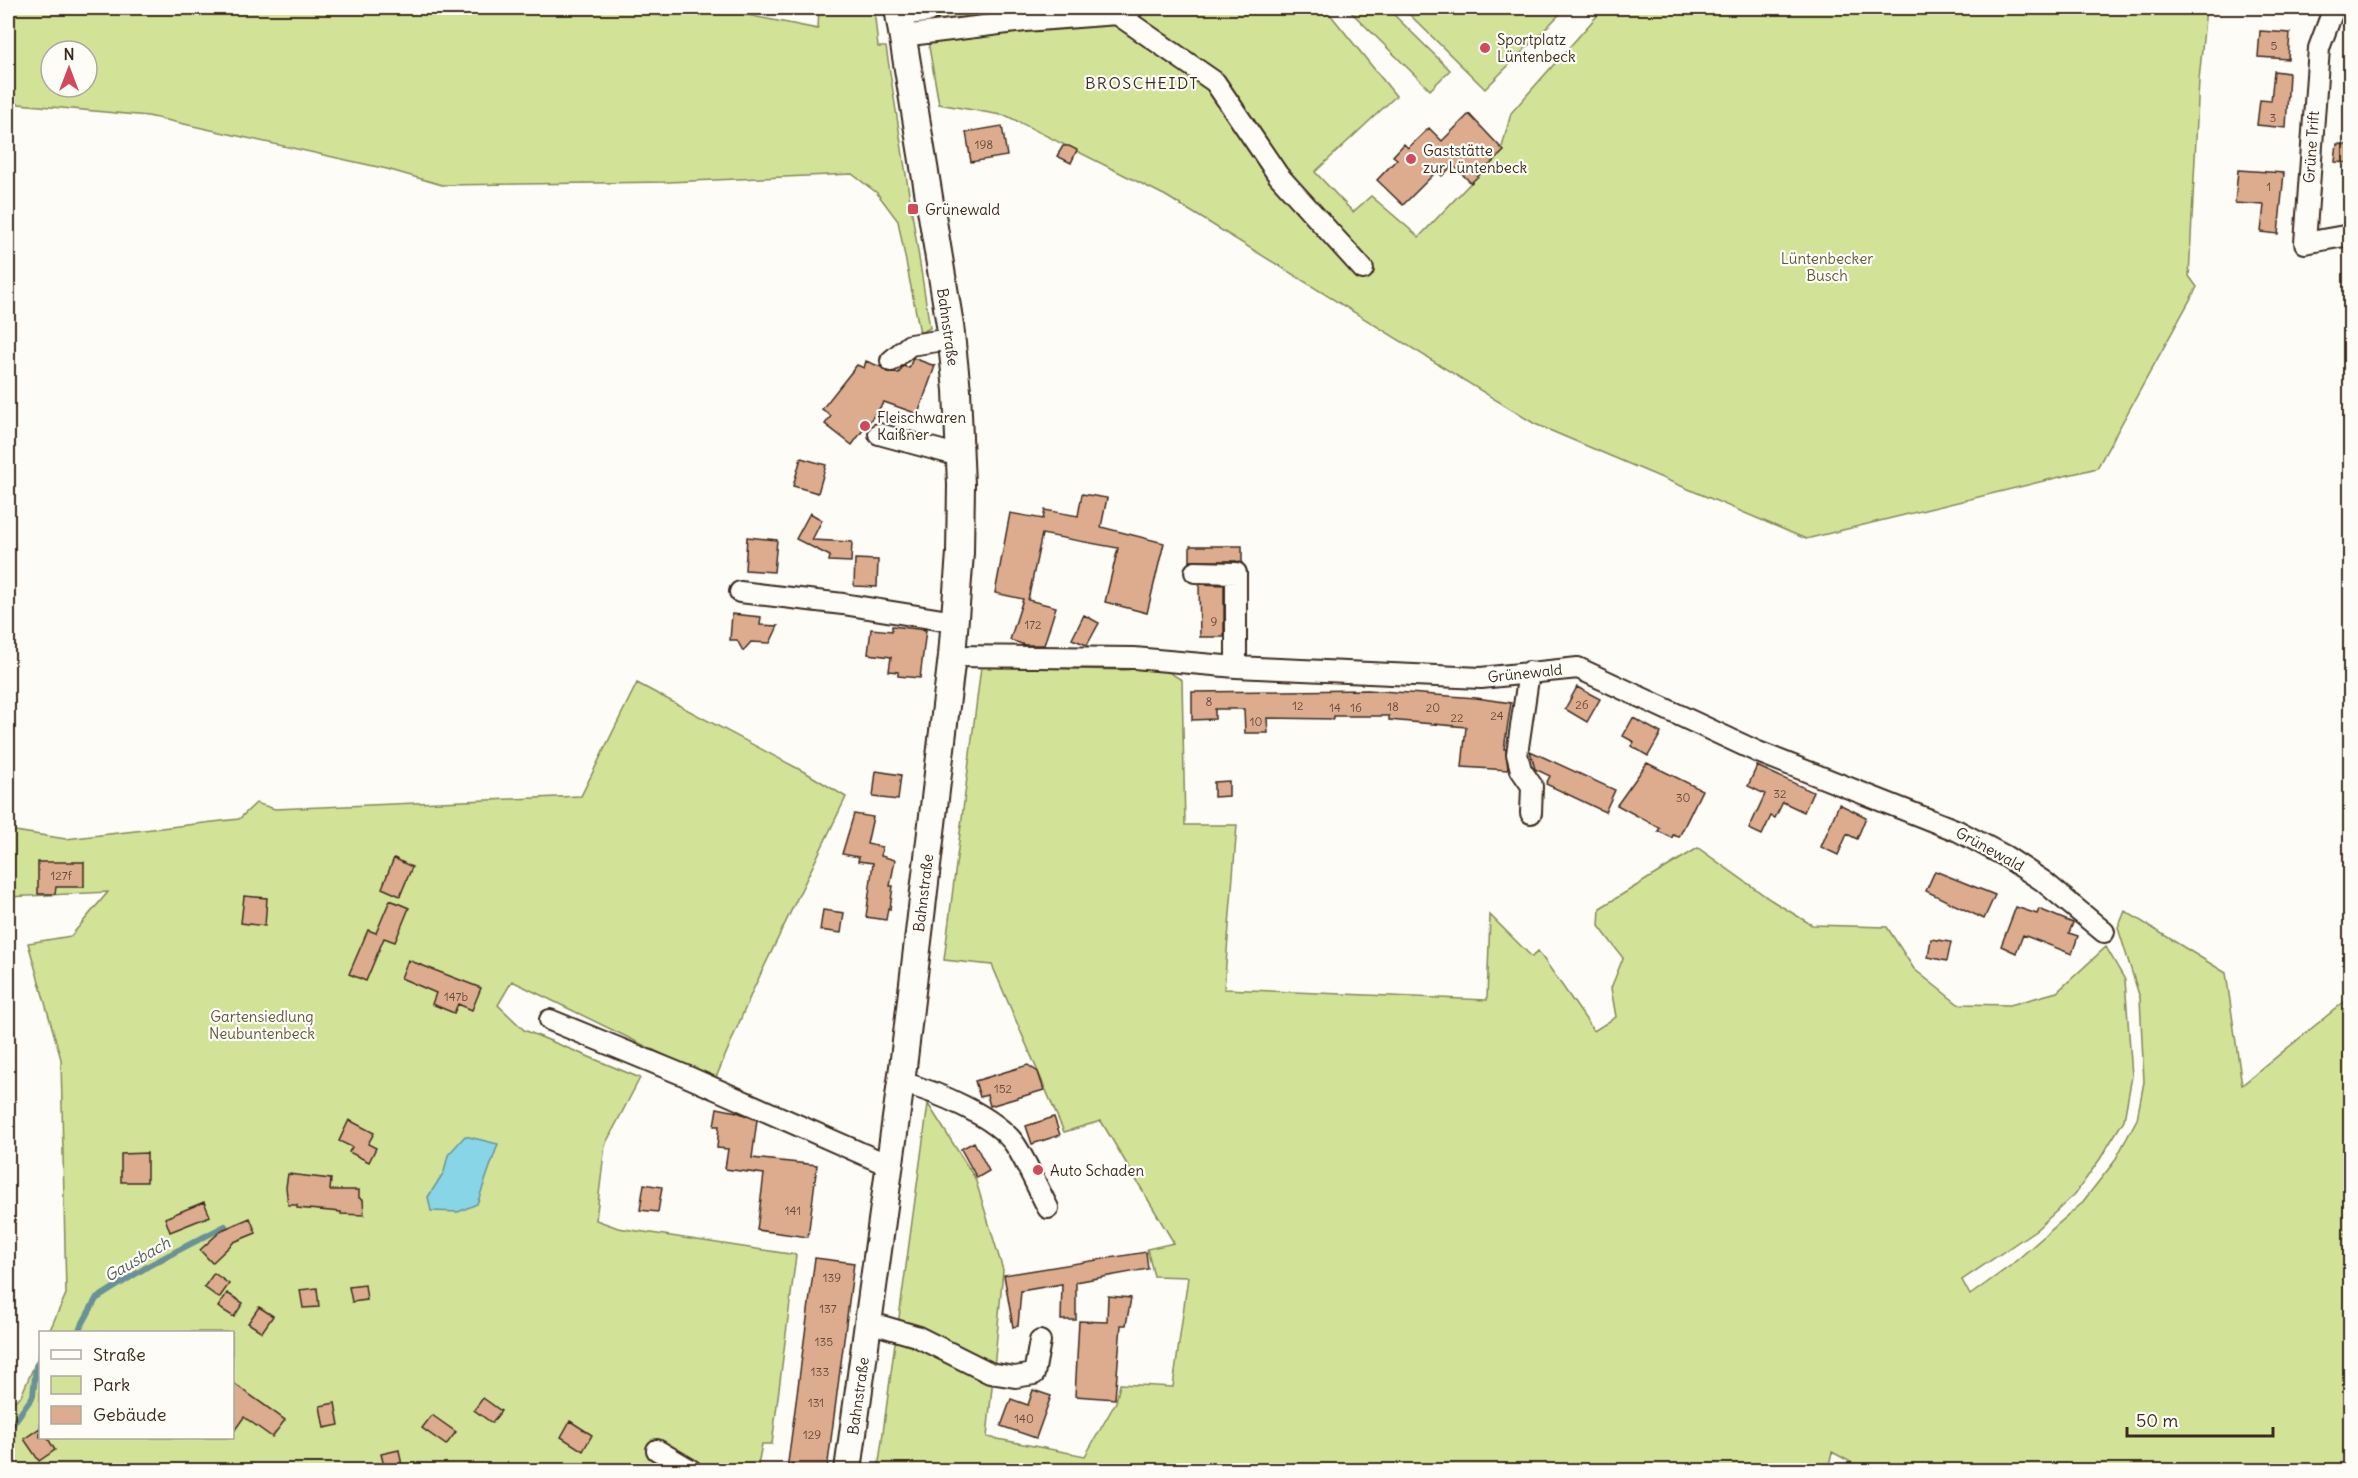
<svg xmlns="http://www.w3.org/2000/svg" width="2358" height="1478" font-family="Delius,sans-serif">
	<rect width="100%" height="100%" fill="#fdfcf7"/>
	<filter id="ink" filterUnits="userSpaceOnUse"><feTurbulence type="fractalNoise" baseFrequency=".0167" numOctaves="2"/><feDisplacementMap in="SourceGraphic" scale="12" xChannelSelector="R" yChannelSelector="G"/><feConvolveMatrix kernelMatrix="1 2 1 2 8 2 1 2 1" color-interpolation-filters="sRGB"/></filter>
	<g filter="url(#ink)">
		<path fill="#d2e397" stroke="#86865a" stroke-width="1.5" fill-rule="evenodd" d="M 8,8 L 712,8 L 818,29 L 819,8 L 874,8 L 878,47 L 886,47 L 930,328 L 920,333 L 898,221 L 877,193 L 852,174 L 668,182 L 442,185 L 387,169 L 148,116 L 8,103 ZM 51,51 L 87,51 L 87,87 L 51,87 Z
			M 941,8 L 1325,8 L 1396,96 L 1315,172 L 1353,212 L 1371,196 L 1419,237 L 1501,151 L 1511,113 L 1604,8 L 2206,8 L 2199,80 L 2189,276 L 2197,287 L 2097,468 L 1806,539 L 1535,424 L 1166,196 L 1007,116 L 939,104 L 928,41 L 937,39 L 934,12 Z
			M 1351,8 L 1387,8 L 1450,70 L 1430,90 L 1349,10 Z
			M 1403,8 L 1566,8 L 1485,89 Z
			M 1167,666 L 1170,673 L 1182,680 L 1185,825 L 1237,825 L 1224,989 L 1487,1000 L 1490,915 L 1532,957 L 1538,951 L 1594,1031 L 1616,1017 L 1611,988 L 1623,958 L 1599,926 L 1600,908 L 1698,848 L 1771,900 L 1812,925 L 1887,927 L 1914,969 L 1958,1004 L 2010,1005 L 2057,992 L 2106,947 L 2125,980 L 2132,1076 L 2124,1120 L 2100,1159 L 2075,1194 L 2037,1229 L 1962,1280 L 1970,1295 L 2010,1266 L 2081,1204 L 2114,1162 L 2137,1119 L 2144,1082 L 2140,998 L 2118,928 L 2125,911 L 2226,973 L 2242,1085 L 2350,997 L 2350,1470 L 1863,1470 L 1860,1467 L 1832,1452 L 1828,1470 L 878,1470 L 896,1335 L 993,1377 L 987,1437 L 1085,1456 L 1116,1402 L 1120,1384 L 1173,1387 L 1188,1277 L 1154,1276 L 1147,1249 L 1174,1243 L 1101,1121 L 1064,1132 L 992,965 L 944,960 L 981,667 L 1124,670 Z
			M 637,683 L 810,775 L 846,797 L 752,992 L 715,1080 L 512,981 L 498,1005 L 524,1030 L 640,1078 L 605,1145 L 596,1220 L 618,1228 L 796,1255 L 772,1444 L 762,1444 L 757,1470 L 8,1470 L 8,1406 L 21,1396 L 40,1352 L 40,1438 L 232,1438 L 232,1332 L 49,1332 L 66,1294 L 61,1059 L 28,943 L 71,936 L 108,892 L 8,897 L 8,830 L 66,839 L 239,819 L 256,803 L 275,809 L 581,796 Z
			M 928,1104 L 975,1178 L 1003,1270 L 994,1369 L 898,1325 Z"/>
		<path fill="#88d5e8" stroke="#699197" stroke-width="1.5" d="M 465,1136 L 498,1144 L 477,1204 L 458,1212 L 431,1211 L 428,1197 L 444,1172 L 448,1155 Z"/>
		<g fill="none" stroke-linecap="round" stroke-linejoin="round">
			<path stroke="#699197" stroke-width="6" d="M 78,1332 L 96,1299 L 150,1265 L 225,1226
				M 8,1431 L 33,1396 L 36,1366 L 40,1360"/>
		</g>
		<path fill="#ddac8f" stroke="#3b2a1e" stroke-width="1.5" d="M 2260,31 L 2290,33 L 2288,59 L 2258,57 Z
			M 2274,71 L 2289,73 L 2286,128 L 2257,125 L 2260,100 L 2271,101 Z
			M 1469,114 L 1504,151 L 1471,183 L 1453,165 L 1442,176 L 1437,171 L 1403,205 L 1377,180 L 1397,159 L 1393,156 L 1404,144 L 1408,148 L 1429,128 L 1442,141 Z
			M 1002,126 L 1007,156 L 971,162 L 966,132 Z
			M 2337,144 L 2350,145 L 2350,163 L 2335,162 Z
			M 1063,146 L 1069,146 L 1077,150 L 1071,163 L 1057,156 Z
			M 2238,170 L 2284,173 L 2278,234 L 2261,232 L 2264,205 L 2235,203 Z
			M 913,358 L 935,366 L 918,414 L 884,402 L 852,445 L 825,424 L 831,416 L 822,409 L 857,365 L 864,368 L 866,361 L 881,367 L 887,372 L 899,373 L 903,366 L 909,368 Z
			M 801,458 L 826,465 L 818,493 L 793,486 Z
			M 1082,494 L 1107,498 L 1101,527 L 1164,543 L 1147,613 L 1105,602 L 1118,548 L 1042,534 L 1028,600 L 1056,607 L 1044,645 L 1025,645 L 1010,640 L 1023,599 L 995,593 L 1010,513 L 1043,519 L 1045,510 L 1078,516 Z
			M 810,513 L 822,520 L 812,540 L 852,542 L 851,562 L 829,561 L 830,556 L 796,539 Z
			M 747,537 L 777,540 L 774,572 L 745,570 Z
			M 1190,546 L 1242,546 L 1242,563 L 1236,561 L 1190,561 Z
			M 855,559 L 878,560 L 877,587 L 854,586 Z
			M 1199,584 L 1224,585 L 1224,637 L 1200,637 Z
			M 732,614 L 761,617 L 760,625 L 778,626 L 770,643 L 751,642 L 743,651 L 737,640 L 730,640 Z
			M 1084,615 L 1099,623 L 1087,645 L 1072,639 Z
			M 892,626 L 926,630 L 920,678 L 898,676 L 898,672 L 889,671 L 891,657 L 868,654 L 871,629 L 892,631 Z
			M 1577,687 L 1600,699 L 1587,722 L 1565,709 Z
			M 1368,690 L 1476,698 L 1511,703 L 1504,749 L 1506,749 L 1508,770 L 1462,767 L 1466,727 L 1389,720 L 1389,716 L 1334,716 L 1334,719 L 1267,718 L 1268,733 L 1245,733 L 1244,709 L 1215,709 L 1215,719 L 1192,720 L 1192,692 Z
			M 1633,718 L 1661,733 L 1648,756 L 1631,746 L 1634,742 L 1623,736 Z
			M 1530,751 L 1615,790 L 1605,812 L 1546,784 L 1550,776 L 1535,769 Z
			M 1647,763 L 1702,790 L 1679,837 L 1673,835 L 1672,838 L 1658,831 L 1660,828 L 1617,805 Z
			M 1757,766 L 1813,792 L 1804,812 L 1783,802 L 1775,818 L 1771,816 L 1762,835 L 1749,829 L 1765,794 L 1748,786 Z
			M 876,771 L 901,775 L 898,800 L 873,797 Z
			M 1229,781 L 1229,796 L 1214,797 L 1214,782 Z
			M 1839,804 L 1866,817 L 1857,839 L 1847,834 L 1838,855 L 1821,847 Z
			M 854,814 L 873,817 L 867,844 L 882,847 L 881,856 L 895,860 L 890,886 L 893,886 L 890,909 L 888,908 L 886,920 L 866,917 L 873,863 L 858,861 L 859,857 L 842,854 Z
			M 394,858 L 412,867 L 400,896 L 382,888 Z
			M 38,862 L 84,862 L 84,887 L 56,887 L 55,894 L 38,894 Z
			M 1935,871 L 1995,895 L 1984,919 L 1926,891 Z
			M 244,896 L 267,898 L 265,926 L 241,923 Z
			M 390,900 L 409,908 L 395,942 L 384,938 L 366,981 L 349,974 L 368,930 L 376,933 Z
			M 2016,907 L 2037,914 L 2039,909 L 2073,923 L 2069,933 L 2078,936 L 2072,954 L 2023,935 L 2016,953 L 2001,946 Z
			M 823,910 L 844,913 L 841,933 L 820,930 Z
			M 1931,939 L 1951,942 L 1947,961 L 1928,957 Z
			M 408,960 L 481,988 L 472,1010 L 458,1004 L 454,1013 L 432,1004 L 436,993 L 401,978 Z
			M 1028,1065 L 1038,1072 L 1044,1090 L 990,1106 L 987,1095 L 980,1097 L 975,1081 Z
			M 717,1108 L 737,1112 L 757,1120 L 752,1158 L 817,1165 L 808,1237 L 757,1230 L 764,1174 L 725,1169 L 728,1149 L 717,1148 L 719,1126 L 714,1126 Z
			M 1054,1117 L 1060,1135 L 1032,1144 L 1026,1126 Z
			M 349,1120 L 374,1133 L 368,1144 L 376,1148 L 369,1162 L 349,1152 L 352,1147 L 339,1141 Z
			M 974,1142 L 989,1171 L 977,1178 L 961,1149 Z
			M 147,1153 L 147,1182 L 121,1182 L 121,1154 Z
			M 288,1174 L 331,1179 L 330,1190 L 359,1190 L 359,1198 L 363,1199 L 364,1215 L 341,1214 L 341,1212 L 297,1208 L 297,1205 L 288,1205 L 286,1187 Z
			M 644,1184 L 662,1187 L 658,1212 L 640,1210 Z
			M 204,1202 L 210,1216 L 170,1232 L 165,1218 Z
			M 250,1218 L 256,1233 L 234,1242 L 212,1263 L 200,1250 L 222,1230 Z
			M 1146,1252 L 1148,1269 L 1076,1282 L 1076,1320 L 1061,1320 L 1062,1284 L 1021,1291 L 1018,1326 L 1013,1327 L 1004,1275 Z
			M 815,1258 L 854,1263 L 827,1470 L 787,1470 Z
			M 214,1273 L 229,1284 L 219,1298 L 204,1287 Z
			M 365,1285 L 367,1300 L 352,1302 L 349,1287 Z
			M 317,1288 L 319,1307 L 303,1308 L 300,1290 Z
			M 227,1293 L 243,1303 L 234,1317 L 218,1307 Z
			M 1108,1296 L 1131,1298 L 1126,1325 L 1121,1325 L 1115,1399 L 1075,1396 L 1079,1321 L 1107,1322 Z
			M 259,1307 L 273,1316 L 262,1332 L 248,1323 Z
			M 232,1382 L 285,1420 L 272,1437 L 244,1417 L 232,1434 Z
			M 1033,1390 L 1051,1396 L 1036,1438 L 1001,1426 L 1011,1399 L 1028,1405 Z
			M 483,1398 L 501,1411 L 492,1423 L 474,1410 Z
			M 335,1403 L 339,1425 L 324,1428 L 320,1406 Z
			M 432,1415 L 456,1432 L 446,1445 L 422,1428 Z
			M 570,1421 L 592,1435 L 583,1451 L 561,1437 Z
			M 40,1428 L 40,1437 L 47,1437 L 55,1450 L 39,1461 L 24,1439 Z
			M 399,1450 L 402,1466 L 385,1470 L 381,1454 Z"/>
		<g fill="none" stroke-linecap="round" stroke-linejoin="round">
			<defs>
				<path id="minor" d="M 2334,8 L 2319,48 L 2305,243 L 2350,235
					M 1117,14 L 1215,82 L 1278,175 L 1363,269
					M 899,15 L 927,12 L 933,8
					M 902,36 L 1025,21 L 1117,14 L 1133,8
					M 891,361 L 910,345 L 951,339
					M 879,434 L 960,456
					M 1195,572 L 1236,573 L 1236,667
					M 740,592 L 843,604 L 955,622
					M 952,656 L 1134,658 L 1236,667 L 1481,678 L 1578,668 L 1758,752 L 1958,831 L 2005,856 L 2043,881 L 2104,932
					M 1529,672 L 1517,754 L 1521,770 L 1532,786 L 1531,813
					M 550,1020 L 686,1076 L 888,1165
					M 900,1082 C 934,1091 997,1116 1016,1146 C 1028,1165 1037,1187 1048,1208
					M 868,1322 L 916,1336 L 990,1373 L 1015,1377 L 1034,1374 L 1040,1341
					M 657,1450 L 691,1470"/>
				<path id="major" d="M 848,1470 L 903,1067 L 952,656 L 960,553 L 961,485 L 957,390 L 950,325 L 898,8"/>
			</defs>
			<use href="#minor" stroke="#3b2a1e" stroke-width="24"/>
			<use href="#major" stroke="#3b2a1e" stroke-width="30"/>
			<use href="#minor" stroke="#fdfcf7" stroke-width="20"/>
			<use href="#major" stroke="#fdfcf7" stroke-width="26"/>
		</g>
	</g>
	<g fill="#d1495b" stroke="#fdfcf7" stroke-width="2">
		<circle cx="1485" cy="48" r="6"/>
		<circle cx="1411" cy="159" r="6"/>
		<rect x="907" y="203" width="12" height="12" rx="3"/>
		<circle cx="865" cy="426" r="6"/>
		<circle cx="1038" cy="1170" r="6"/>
	</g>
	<g text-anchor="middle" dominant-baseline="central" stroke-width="4.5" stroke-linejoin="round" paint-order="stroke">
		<g font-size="12" fill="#644a3a">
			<text x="2274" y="45">5</text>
			<text x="2273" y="117">3</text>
			<text x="984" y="144">198</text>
			<text x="2269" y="186">1</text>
			<text x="1214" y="621">9</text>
			<text x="1033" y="624">172</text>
			<text x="1209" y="701">8</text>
			<text x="1582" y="704">26</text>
			<text x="1298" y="705">12</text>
			<text x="1393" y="706">18</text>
			<text x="1335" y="707">14</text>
			<text x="1356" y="707">16</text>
			<text x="1433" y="707">20</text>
			<text x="1497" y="715">24</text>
			<text x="1457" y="717">22</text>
			<text x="1256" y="721">10</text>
			<text x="1780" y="793">32</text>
			<text x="1683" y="797">30</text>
			<text x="61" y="875">127f</text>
			<text x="456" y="996">147b</text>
			<text x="1003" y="1088">152</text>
			<text x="793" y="1210">141</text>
			<text x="832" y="1277">139</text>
			<text x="828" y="1308">137</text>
			<text x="824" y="1341">135</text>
			<text x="820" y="1371">133</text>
			<text x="816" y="1402">131</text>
			<text x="1024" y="1418">140</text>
			<text x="812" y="1434">129</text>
		</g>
		<g font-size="15" fill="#3b2a1e" stroke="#fdfcf7" text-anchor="start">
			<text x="1497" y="39">Sportplatz<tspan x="1497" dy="17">Lüntenbeck</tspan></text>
			<text x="1423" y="150">Gaststätte<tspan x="1423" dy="17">zur Lüntenbeck</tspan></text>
			<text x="925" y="209">Grünewald</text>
			<text x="877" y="417">Fleischwaren<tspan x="877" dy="17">Kaißner</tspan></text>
			<text x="1050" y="1170">Auto Schaden</text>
		</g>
		<g font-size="15" fill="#3b2a1e" stroke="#fdfcf7">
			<text transform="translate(2311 147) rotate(-86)">Grüne Trift</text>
			<text transform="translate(948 327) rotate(82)">Bahnstraße</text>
			<text transform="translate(1525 673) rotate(-6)">Grünewald</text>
			<text transform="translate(1990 849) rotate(29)">Grünewald</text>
			<text transform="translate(923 893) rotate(-83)">Bahnstraße</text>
			<text transform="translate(858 1396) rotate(-82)">Bahnstraße</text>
		</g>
		<g font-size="15" fill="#61583c" stroke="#fdfcf7">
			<text x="1827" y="258">Lüntenbecker<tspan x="1827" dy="17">Busch</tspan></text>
			<text x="262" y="1016">Gartensiedlung<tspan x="262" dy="17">Neubuntenbeck</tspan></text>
		</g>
		<g font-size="16" letter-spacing="1.5" fill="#3b2a1e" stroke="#fdfcf7">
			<text x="1142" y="83">BROSCHEIDT</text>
		</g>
		<g font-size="16" font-style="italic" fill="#525d5b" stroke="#fdfcf7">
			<text transform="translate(137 1259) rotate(-30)">Gausbach</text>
		</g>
	</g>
	<rect width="2358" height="1478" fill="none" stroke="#fdfcf7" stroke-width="30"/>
	<rect x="15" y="15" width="2328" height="1448" fill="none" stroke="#3b2a1e" stroke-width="2" filter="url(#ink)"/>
	<rect x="39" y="1331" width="195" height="108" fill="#fdfcf7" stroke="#afa8a0" stroke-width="1.5"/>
	<rect x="51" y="1350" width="30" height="9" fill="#fdfcf7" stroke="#afa8a0" stroke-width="1.5"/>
	<text x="93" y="1361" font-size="18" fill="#3b2a1e">Straße</text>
	<rect x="51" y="1376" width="30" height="18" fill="#d2e397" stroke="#afa8a0" stroke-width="1.5"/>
	<text x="93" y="1391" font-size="18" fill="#3b2a1e">Park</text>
	<rect x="51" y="1406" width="30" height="18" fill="#ddac8f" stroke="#afa8a0" stroke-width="1.5"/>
	<text x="93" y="1421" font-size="18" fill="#3b2a1e">Gebäude</text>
	<g transform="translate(69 69)"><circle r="28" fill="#fdfcf7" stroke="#afa8a0" stroke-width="1.5"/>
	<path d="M0-4.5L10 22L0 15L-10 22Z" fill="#d1495b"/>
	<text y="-9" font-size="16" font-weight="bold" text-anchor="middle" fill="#3b2a1e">N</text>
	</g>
	<path d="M2127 1427v9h146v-9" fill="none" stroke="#3b2a1e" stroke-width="3"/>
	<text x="2136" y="1427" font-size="18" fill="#3b2a1e" stroke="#fdfcf7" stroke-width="4.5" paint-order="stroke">50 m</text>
</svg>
